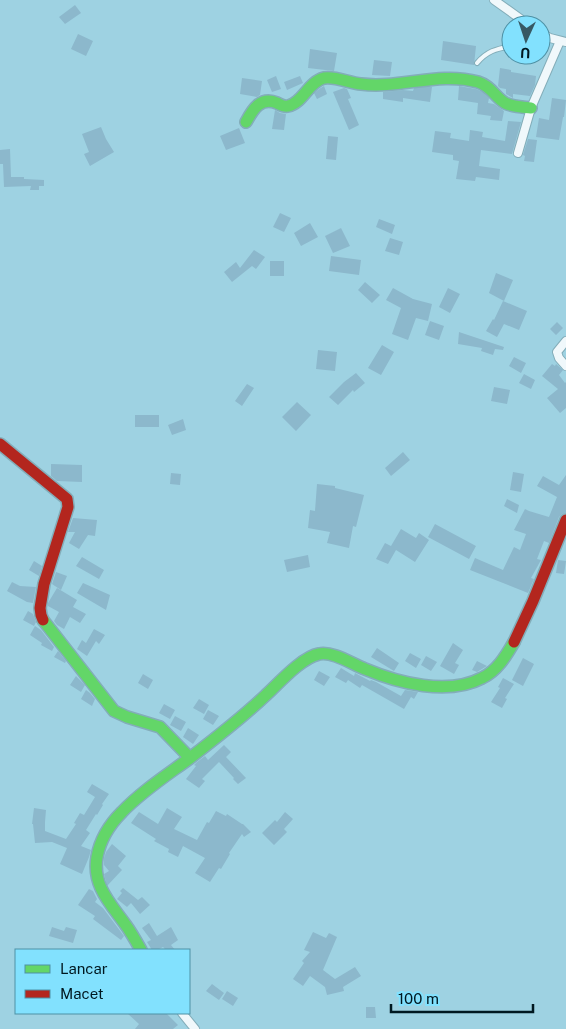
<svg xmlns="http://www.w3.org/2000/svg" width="566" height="1029" font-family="'Public Sans',sans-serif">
	<rect width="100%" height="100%" fill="#9ed2e2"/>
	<path fill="#8cb8cc" d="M 75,5 L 81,13 L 65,24 L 59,17 Z
		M 78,34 L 93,41 L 86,56 L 71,49 Z
		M 443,41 L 476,46 L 474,65 L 441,60 Z
		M 310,49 L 337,53 L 334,71 L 308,68 Z
		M 374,60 L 392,62 L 390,76 L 372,75 Z
		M 500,68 L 511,70 L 511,72 L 536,76 L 535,85 L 530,96 L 513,94 L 513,98 L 506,94 L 506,89 L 500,88 L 498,86 Z
		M 276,76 L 281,89 L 272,92 L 267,80 Z
		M 300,76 L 303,83 L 287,90 L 284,82 Z
		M 242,78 L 262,81 L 260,95 L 257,97 L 240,94 Z
		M 324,86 L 327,94 L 317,99 L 314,93 L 319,89 Z
		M 428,86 L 432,87 L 430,102 L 403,98 L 403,102 L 383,99 L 383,92 L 403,90 L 413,91 L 414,88 Z
		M 459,86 L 476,89 L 483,92 L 489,98 L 488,103 L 494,104 L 504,111 L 502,121 L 490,120 L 491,116 L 477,114 L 478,103 L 458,100 Z
		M 344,88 L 347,89 L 351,98 L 348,99 L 359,125 L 349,130 L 333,92 Z
		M 552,98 L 566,100 L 564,117 L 563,117 L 559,140 L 536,137 L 539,118 L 549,120 Z
		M 275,110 L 280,113 L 286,114 L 284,130 L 272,129 Z
		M 508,121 L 521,122 L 512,154 L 481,150 L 479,166 L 500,169 L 499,180 L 476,177 L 475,181 L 456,179 L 459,161 L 453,160 L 453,155 L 432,152 L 435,131 L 451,133 L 450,138 L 469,141 L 470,130 L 483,132 L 482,137 L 505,141 Z
		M 101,127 L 106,139 L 114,152 L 90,166 L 84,154 L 89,152 L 82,134 Z
		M 239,128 L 245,143 L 226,150 L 220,136 Z
		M 328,136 L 338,137 L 336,160 L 326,159 Z
		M 528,139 L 537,140 L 534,162 L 524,161 L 525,156 L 523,155 Z
		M 10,149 L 11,177 L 24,177 L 24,179 L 44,180 L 44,186 L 39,186 L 39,190 L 30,190 L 31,186 L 4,187 L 3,164 L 0,164 L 0,150 Z
		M 280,213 L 291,218 L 284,232 L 273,227 Z
		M 379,219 L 395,225 L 392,234 L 376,227 Z
		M 310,223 L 318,237 L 301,246 L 294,233 Z
		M 341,228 L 350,246 L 333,253 L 325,236 Z
		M 390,238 L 403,242 L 399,255 L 385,251 Z
		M 254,250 L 265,257 L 256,269 L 252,266 L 232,282 L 224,272 L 236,262 L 240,268 Z
		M 331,256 L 361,260 L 359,275 L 329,271 Z
		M 270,261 L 284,261 L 284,276 L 270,276 Z
		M 496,273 L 513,280 L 504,301 L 489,293 Z
		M 365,282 L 380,295 L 372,303 L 358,290 Z
		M 393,288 L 413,299 L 432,304 L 428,321 L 416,318 L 408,340 L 392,334 L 401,308 L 386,300 Z
		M 448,288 L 460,294 L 450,313 L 439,307 Z
		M 503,301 L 527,311 L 519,330 L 504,324 L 497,337 L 486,331 L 493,319 L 494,320 Z
		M 430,321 L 444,326 L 439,340 L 425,335 Z
		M 557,322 L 563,328 L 556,335 L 550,329 Z
		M 459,332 L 504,347 L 503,350 L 495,349 L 493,355 L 481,351 L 482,348 L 458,344 Z
		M 382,345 L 394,352 L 381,375 L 368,368 Z
		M 318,350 L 337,352 L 335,371 L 316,369 Z
		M 514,357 L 526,363 L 521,373 L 509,366 Z
		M 552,364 L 555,366 L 556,364 L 563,370 L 559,375 L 565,383 L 566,382 L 566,408 L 560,413 L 547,398 L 558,389 L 542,376 Z
		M 356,373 L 365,383 L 354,392 L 353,390 L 338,405 L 329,397 L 344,382 Z
		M 524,374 L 535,380 L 531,389 L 519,383 Z
		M 247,384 L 254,388 L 242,406 L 235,401 Z
		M 494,387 L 510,390 L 507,404 L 491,401 Z
		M 297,402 L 311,415 L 296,431 L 282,417 Z
		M 135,415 L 159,415 L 159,427 L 135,427 Z
		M 183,419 L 186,430 L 172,435 L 168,425 Z
		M 403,452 L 410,460 L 391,476 L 385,468 Z
		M 51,464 L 82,465 L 82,482 L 57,481 L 51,476 Z
		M 513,472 L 524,474 L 521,492 L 510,490 Z
		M 171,473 L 181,474 L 180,485 L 170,484 Z
		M 566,475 L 566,513 L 562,514 L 559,517 L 549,543 L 544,541 L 537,559 L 541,560 L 531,578 L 534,579 L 528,593 L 470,570 L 475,558 L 503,570 L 514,547 L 520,550 L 526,534 L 514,530 L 525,509 L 529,511 L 549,517 L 557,497 L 537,486 L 543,476 L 559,485 Z
		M 317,484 L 335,486 L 335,488 L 364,495 L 356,527 L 353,526 L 349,548 L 327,543 L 330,532 L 308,528 L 310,510 L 315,511 Z
		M 507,499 L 519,505 L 517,513 L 504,506 Z
		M 73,518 L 97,520 L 95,536 L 88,535 L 79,549 L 69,543 L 75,532 L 68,532 Z
		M 435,524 L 476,546 L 469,559 L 428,537 Z
		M 401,529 L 416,538 L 419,533 L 429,540 L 415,562 L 396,550 L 388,564 L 376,559 L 385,543 L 391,546 Z
		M 308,555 L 310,567 L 287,572 L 284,560 Z
		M 82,557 L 104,570 L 99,579 L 76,566 Z
		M 558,560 L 566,561 L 564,574 L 556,573 Z
		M 34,561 L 42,566 L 39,576 L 29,570 Z
		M 56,572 L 67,576 L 61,590 L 52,584 Z
		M 12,582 L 20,586 L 36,587 L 33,603 L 27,602 L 7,591 Z
		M 83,583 L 110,595 L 106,610 L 77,593 Z
		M 57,588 L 77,600 L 73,607 L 86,614 L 80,623 L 70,617 L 64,629 L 57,625 L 54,621 L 59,612 L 48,606 L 48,603 Z
		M 28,611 L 33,614 L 36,622 L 34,626 L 23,620 Z
		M 35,626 L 41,630 L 54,647 L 52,651 L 41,645 L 42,643 L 30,635 Z
		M 94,629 L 105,635 L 99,644 L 96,641 L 87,656 L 77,649 L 82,640 L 86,643 Z
		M 453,643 L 463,650 L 455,663 L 459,665 L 454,674 L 440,666 Z
		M 377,648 L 399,663 L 394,671 L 371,657 Z
		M 58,651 L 66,661 L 65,663 L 54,657 Z
		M 410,653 L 421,659 L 416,668 L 405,661 Z
		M 426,656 L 437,662 L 431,671 L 421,665 Z
		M 523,658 L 534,664 L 523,686 L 512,680 Z
		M 477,661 L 487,666 L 477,672 L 472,670 Z
		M 341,668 L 354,676 L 355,673 L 370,681 L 371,680 L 376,682 L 401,696 L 405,690 L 418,692 L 414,699 L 411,697 L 404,709 L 362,685 L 360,688 L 348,680 L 346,683 L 335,677 Z
		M 319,671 L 330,677 L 324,686 L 314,680 Z
		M 143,674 L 153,680 L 148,689 L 138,683 Z
		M 76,676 L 85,685 L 81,692 L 70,685 Z
		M 503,678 L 514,684 L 505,698 L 507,699 L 502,708 L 491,702 L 500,688 L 498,687 Z
		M 86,690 L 90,693 L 95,699 L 92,706 L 81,699 Z
		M 199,699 L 209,705 L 204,714 L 193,708 Z
		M 164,704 L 175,710 L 170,719 L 159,713 Z
		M 208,710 L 219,716 L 213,725 L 203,719 Z
		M 175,716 L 186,722 L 181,731 L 170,725 Z
		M 188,728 L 199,735 L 193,744 L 183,737 Z
		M 224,745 L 231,752 L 226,757 L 246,778 L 238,784 L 233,779 L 234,778 L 219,762 L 202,779 L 205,781 L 199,788 L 186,779 L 196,766 L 194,765 L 197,762 L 205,756 L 208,760 Z
		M 92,784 L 109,794 L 102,804 L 103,805 L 97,815 L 96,814 L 86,830 L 90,833 L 81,846 L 91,850 L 89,857 L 82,874 L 60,864 L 67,848 L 52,842 L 35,843 L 33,824 L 32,824 L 34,808 L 46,810 L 45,822 L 45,831 L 66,839 L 76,824 L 74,823 L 80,813 L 84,815 L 95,797 L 87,792 Z
		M 167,808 L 182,817 L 174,829 L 197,840 L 207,822 L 209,823 L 216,811 L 226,816 L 227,814 L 242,824 L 243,824 L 251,832 L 244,837 L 242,834 L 229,853 L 230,854 L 221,869 L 219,868 L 210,882 L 195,873 L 205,858 L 183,846 L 178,857 L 168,852 L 169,849 L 154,841 L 156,839 L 131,823 L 139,812 L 158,824 Z
		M 285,812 L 293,819 L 284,829 L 287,832 L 274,845 L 262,833 L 275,820 L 277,822 Z
		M 112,844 L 126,856 L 118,866 L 122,870 L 107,886 L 104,874 L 109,871 L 104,865 L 104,858 L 106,852 Z
		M 123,888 L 138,900 L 142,897 L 150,905 L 140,914 L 131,903 L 127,907 L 117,899 L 122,893 L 120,891 Z
		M 89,889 L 93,891 L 97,899 L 95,902 L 103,908 L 124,936 L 121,940 L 93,919 L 95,916 L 78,905 Z
		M 149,923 L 157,936 L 171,927 L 178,940 L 171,945 L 175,950 L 166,950 L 163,947 L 157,950 L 152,950 L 147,942 L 151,940 L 142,928 Z
		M 52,927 L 64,931 L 66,927 L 77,930 L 73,943 L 49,936 Z
		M 313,932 L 326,938 L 329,933 L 337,937 L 323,970 L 335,979 L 355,967 L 361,976 L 343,987 L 344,991 L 327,995 L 325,987 L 310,976 L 303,986 L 293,979 L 304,963 L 302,961 L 310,952 L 304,950 Z
		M 212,984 L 224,993 L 219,1000 L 206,991 Z
		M 227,991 L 238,998 L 233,1006 L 222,999 Z
		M 366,1007 L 375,1007 L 376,1018 L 366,1018 Z
		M 127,1013 L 166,1013 L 178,1025 L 173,1029 L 135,1029 L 139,1024 Z"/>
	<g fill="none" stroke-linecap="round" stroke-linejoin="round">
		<defs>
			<path id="lane" d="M 477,63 C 487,51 496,49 511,46"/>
			<path id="street" d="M 494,0 L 529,25
				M 541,33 L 550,38 L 566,42
				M 518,153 L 531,108 L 560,41
				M 566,341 L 557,352 L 559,358 L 566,366
				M 182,1013 L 195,1029"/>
			<path id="fast" d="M 246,122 C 253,109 261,96 277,103 C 281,105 284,107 288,106 C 303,103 308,82 324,78 C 336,76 349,83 361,84 C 400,89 439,71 478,82 C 491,86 495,97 505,103 C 513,107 522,107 531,108
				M 43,620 L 114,711 L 127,717 L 160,727 L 190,758
				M 141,950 C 136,941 131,932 125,924 C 110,903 92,885 97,857 C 100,840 110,824 122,812 C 142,791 167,775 190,758 C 216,738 242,718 266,695 C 278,684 302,657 319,654 C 333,651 352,664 365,669 C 398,683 448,696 482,678 C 497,671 506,656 514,642"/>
			<path id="jam" d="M 0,444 L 67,499 L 68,507 L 44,584 L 40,608 L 41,615 L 43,620
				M 514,642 L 533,601 L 566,520"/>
		</defs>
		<use href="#lane" stroke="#83adb9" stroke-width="6"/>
		<use href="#street" stroke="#83adb9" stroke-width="10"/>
		<use href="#fast" stroke="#83adb9" stroke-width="14"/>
		<use href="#jam" stroke="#83adb9" stroke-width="14"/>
		<use href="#lane" stroke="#f0f8fb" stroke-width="4"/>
		<use href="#street" stroke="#f0f8fb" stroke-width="8"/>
		<use href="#fast" stroke="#63d668" stroke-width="11"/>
		<use href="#jam" stroke="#b3261e" stroke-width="11"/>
	</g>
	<rect x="15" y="949" width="175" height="65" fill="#82e1fe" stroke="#4e91a5"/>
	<rect x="25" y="965" width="25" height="8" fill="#63d668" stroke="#4e91a5"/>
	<text x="60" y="974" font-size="15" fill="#001820">Lancar</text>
	<rect x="25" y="990" width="25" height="8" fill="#b3261e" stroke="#4e91a5"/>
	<text x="60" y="999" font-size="15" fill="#001820">Macet</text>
	<g transform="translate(526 40) rotate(183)"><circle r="24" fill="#82e1fe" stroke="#4e91a5"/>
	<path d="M0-4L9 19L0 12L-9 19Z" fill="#375964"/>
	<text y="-8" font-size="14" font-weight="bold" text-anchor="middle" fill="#001820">U</text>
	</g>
	<path d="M391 1004v8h142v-8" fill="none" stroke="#001820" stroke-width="2.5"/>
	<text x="398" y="1004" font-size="15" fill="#001820" stroke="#82e1fe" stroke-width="4" paint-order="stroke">100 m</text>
</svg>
